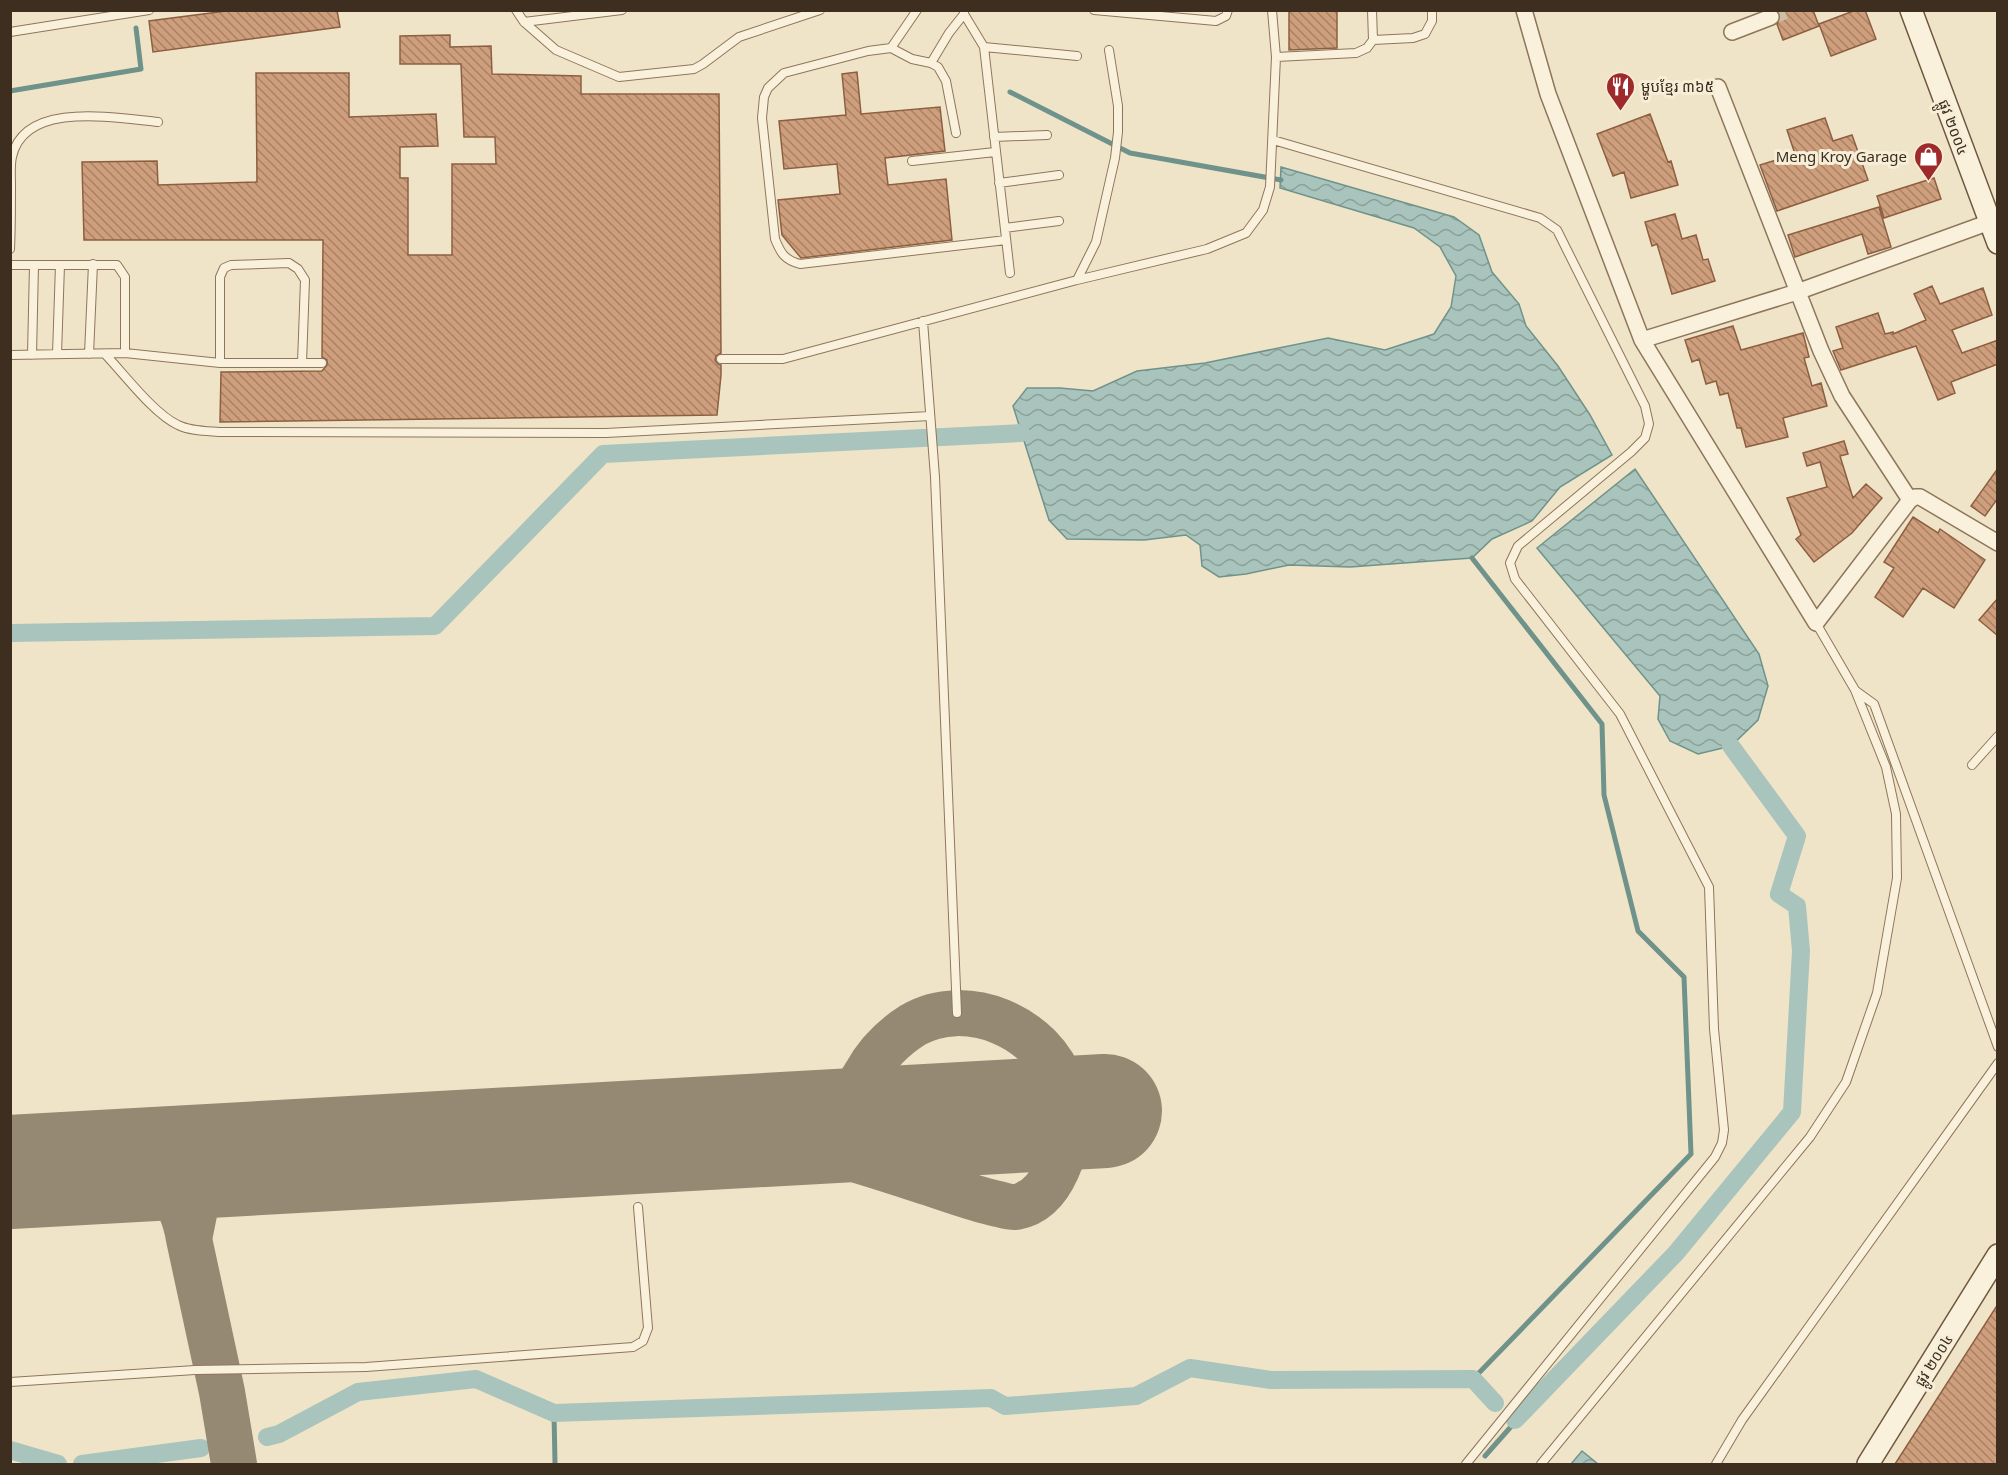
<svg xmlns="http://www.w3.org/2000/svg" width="2008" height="1475" font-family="Georgia,'Noto Sans Khmer',serif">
	<defs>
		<pattern id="water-waves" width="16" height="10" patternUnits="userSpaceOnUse" patternTransform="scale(1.5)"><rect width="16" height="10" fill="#a9c4bc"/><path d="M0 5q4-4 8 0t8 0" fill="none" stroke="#8ba098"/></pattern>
		<pattern id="building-back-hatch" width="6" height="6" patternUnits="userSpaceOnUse" patternTransform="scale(1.5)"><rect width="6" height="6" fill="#cf9f7d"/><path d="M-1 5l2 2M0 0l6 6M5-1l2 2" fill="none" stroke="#a98266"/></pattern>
	</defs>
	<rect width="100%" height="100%" fill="#f0e4c8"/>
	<path fill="url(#water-waves)" stroke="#6f938a" stroke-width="1.5" d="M 1281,167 L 1454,217 L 1479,235 L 1492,272 L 1519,304 L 1526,326 L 1558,366 L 1590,415 L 1612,455 L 1560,487 L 1532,521 L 1492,539 L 1472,558 L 1350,567 L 1289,565 L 1246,574 L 1219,577 L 1202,566 L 1200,545 L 1186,535 L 1144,540 L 1067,539 L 1049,520 L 1013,406 L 1027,388 L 1060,388 L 1093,391 L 1137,371 L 1205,363 L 1328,338 L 1385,350 L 1434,334 L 1451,307 L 1456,276 L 1440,247 L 1414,228 L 1280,188 Z
		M 1635,469 L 1759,654 L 1768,686 L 1758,720 L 1731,746 L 1698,754 L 1670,741 L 1658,719 L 1660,696 L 1537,548 Z
		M 1582,1451 L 1598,1464 L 1571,1464 Z"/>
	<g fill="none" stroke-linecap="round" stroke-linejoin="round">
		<path stroke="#6f938a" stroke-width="5" d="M 10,91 L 141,69 L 136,28
			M 1010,92 L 1130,153 L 1281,180
			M 1472,558 L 1602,724 L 1604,795 L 1638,931 L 1684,977 L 1691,1154 L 1473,1379
			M 554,1413 L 555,1464
			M 1485,1456 L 1516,1421"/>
		<path stroke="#a9c4bc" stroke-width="18" d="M 10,633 L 435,626 L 603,454 L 1021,433
			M 1515,1420 L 1676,1253 L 1792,1112 L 1801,951 L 1797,906 L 1779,894 L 1797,836 L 1731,746
			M 267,1437 L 279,1434 L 358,1392 L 476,1379 L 554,1413 L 991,1398 L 1005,1406 L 1136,1396 L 1190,1368 L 1271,1380 L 1473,1379 L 1495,1403
			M 10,1450 L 58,1464
			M 82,1464 L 201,1448"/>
		<path stroke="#968974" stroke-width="46" d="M 759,1130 C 813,1147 867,1162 920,1180 C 946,1188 971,1198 998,1204 C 1003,1205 1011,1208 1016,1207 C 1037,1203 1049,1187 1057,1169 C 1069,1143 1071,1112 1062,1085 C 1044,1027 966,994 913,1025 C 894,1037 877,1054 866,1074 C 860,1083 857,1092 849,1100 L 778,1129
			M 113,1166 C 159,1173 181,1191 189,1239
			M 234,1464 L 222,1392 L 189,1239 L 195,1209 L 209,1183 L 237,1161 L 254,1158"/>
		<path stroke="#968974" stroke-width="114" d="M 10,1172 L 1105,1111"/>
	</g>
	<path fill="url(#building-back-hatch)" stroke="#8d5f41" stroke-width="1.5" d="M 234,10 L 337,10 L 340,27 L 153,52 L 149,21 Z
		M 1289,10 L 1337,10 L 1337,48 L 1289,50 Z
		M 1778,10 L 1813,10 L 1819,26 L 1783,40 L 1777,24 L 1781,18 Z
		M 1856,10 L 1865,10 L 1876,39 L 1831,56 L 1819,24 Z
		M 450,35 L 450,47 L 491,46 L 492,74 L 581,76 L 581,94 L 719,94 L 721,353 L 716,356 L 715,360 L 718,364 L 721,365 L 721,375 L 717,415 L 220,422 L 221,372 L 322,371 L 327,365 L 327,360 L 322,357 L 323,240 L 84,240 L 82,162 L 157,161 L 158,185 L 257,182 L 256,73 L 349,73 L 349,117 L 436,114 L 438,146 L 400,147 L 400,178 L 408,178 L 408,255 L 452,255 L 452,164 L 496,164 L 495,137 L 464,137 L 461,64 L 400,64 L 400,36 Z
		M 857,72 L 861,114 L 940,107 L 945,151 L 885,158 L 888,185 L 946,179 L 952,240 L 801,258 L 782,235 L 778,200 L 840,194 L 837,164 L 784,169 L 779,121 L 846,115 L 842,74 Z
		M 1650,114 L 1668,162 L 1671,161 L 1678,185 L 1631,198 L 1624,172 L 1613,176 L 1597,134 Z
		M 1825,118 L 1833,141 L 1852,135 L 1868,180 L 1777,211 L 1760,165 L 1795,154 L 1787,130 Z
		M 1934,178 L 1941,199 L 1884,218 L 1877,196 Z
		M 1879,207 L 1891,247 L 1868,254 L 1862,234 L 1795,257 L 1788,235 Z
		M 1675,214 L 1682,239 L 1696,235 L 1703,260 L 1708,259 L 1715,281 L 1672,294 L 1657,244 L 1652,246 L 1645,222 Z
		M 1932,286 L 1940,304 L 1983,288 L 1992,315 L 1952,330 L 1962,353 L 1998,340 L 1998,364 L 1951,382 L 1955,393 L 1938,400 L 1916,346 L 1841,370 L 1833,351 L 1843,348 L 1836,327 L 1878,313 L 1885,334 L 1893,332 L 1893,334 L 1926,320 L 1914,294 Z
		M 1733,326 L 1741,350 L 1803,333 L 1809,357 L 1804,358 L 1812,386 L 1821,383 L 1827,406 L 1783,418 L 1788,437 L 1746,447 L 1741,428 L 1737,428 L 1728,393 L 1720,395 L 1716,381 L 1706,384 L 1699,359 L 1692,362 L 1685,340 Z
		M 1844,441 L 1848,454 L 1840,456 L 1853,498 L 1866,484 L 1882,498 L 1852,533 L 1814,562 L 1796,539 L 1801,535 L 1787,498 L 1827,487 L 1820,462 L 1807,466 L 1803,453 Z
		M 1998,468 L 1998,498 L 1985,516 L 1971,506 Z
		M 1913,517 L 1938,533 L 1940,529 L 1985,560 L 1954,608 L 1923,588 L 1903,617 L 1875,597 L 1894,568 L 1884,562 Z
		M 1998,598 L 1998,636 L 1979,620 Z
		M 1998,1304 L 1998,1464 L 1895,1464 Z"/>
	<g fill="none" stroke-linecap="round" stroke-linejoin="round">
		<path stroke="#ccc0a6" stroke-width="15" stroke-dasharray="15 8" stroke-linecap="butt" d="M 1771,17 L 1790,10"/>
		<defs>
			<path id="service" d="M 516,10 L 524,22 L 556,50 L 619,77 L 694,69 L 703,64 L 739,37 L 820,10
				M 917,10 L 891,48 L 868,51 L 784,73 L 768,88 L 764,97 L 762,118 L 775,239 C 781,254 785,260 800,264 L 1006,240
				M 964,10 L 964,14 L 984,47 L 1010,273
				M 1094,10 L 1216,21 L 1226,16 L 1228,10
				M 524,22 L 622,10
				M 10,32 L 149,10
				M 1373,40 L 1413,38 L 1425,34 L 1432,21 L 1432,10
				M 984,47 L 1077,56
				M 891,48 L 912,59 L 931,63 L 938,67 L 946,81 L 956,133
				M 1276,57 L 1356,53 L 1367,48 L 1373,40 L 1372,10
				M 931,63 L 949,33 L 964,14
				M 994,137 L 1047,135
				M 1273,140 L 1540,218 L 1557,230 L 1645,406 L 1649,424 L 1645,438 L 1631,452 L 1518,546 L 1510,563 L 1515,579 L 1620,714 L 1709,887 L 1714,1029 L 1724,1130 L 1722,1143 L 1715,1157 L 1466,1464
				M 912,161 L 995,152
				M 999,183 L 1059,175
				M 1005,228 L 1059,221
				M 10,249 C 11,228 11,206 11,185 C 11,176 10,166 12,157 C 24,100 116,118 158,122
				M 10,265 L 117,265 L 125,277 L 125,353
				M 1077,280 L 1096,242 L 1115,158 L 1118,132 L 1118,106 L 1109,50
				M 923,321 L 935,477 L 957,1013
				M 57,354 L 60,265
				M 89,354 L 93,264
				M 105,354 C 124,374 154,414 178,425 C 190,431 206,431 219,432 L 606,433 L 930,416
				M 10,355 L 125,353 L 220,363 L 322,363
				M 32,355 L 34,265
				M 721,359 L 783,359 L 1077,280 L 1207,249 L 1246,233 L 1263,210 L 1270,187 L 1276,57 L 1272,10
				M 220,363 L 220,277 L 224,268 L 231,265 L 289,263 L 298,269 L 305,280 L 302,363
				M 1856,691 L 1874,704 L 1998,1047
				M 1972,765 L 1998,736
				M 10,1382 L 195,1370 L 366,1367 L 633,1347 L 643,1341 L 648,1328 L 638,1207
				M 1541,1464 L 1810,1137 L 1846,1082 L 1877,993 L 1897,878 L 1896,814 L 1886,767 L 1855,690 L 1816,623
				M 1716,1464 L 1742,1420 L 1998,1063"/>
			<path id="minor" d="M 1524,10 L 1548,94 L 1642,340 L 1816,623 L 1910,500 L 1915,497 L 1920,497 L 1998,543
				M 1732,32 L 1771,17
				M 1718,87 L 1821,351 L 1842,396 L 1910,500
				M 1642,340 L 1797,292 L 1998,219"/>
			<path id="secondary" d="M 1911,10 L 1998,243
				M 1868,1464 L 1998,1255"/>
		</defs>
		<use href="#service" stroke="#8d765c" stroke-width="10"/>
		<use href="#minor" stroke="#8d765c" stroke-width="18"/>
		<use href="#secondary" stroke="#6f573f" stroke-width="24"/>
		<use href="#service" stroke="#faf1dc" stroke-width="8"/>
		<use href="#minor" stroke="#faf1dc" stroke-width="15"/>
		<use href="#secondary" stroke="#faf1dc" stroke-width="21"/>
	</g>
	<defs>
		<symbol id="restaurant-pin" viewBox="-11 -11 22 30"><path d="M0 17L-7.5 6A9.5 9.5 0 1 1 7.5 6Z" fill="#9e2a2b" stroke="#f7eed8"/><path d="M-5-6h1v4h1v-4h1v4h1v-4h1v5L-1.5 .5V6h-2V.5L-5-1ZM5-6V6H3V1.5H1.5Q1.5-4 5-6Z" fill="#fff"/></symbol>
		<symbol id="shop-pin" viewBox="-11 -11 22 30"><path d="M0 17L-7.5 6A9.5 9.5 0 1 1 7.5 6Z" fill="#9e2a2b" stroke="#f7eed8"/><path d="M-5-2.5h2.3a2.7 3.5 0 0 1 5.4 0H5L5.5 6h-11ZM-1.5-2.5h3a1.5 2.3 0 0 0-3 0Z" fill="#fff"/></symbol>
	</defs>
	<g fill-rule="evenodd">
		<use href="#restaurant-pin" x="1604" y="70" width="33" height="45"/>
		<use href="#shop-pin" x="1912" y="140" width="33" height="45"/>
	</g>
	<g text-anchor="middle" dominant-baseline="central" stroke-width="6" stroke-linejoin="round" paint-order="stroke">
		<g font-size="15" fill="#3d2e20" stroke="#f7eed8" text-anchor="start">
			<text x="1641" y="86">ម្ហូបខ្មែរ ៣៦៥</text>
			<text x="1907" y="156" text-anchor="end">Meng Kroy Garage</text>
		</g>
		<g font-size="15" fill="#3d2e20" stroke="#f7eed8">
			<text transform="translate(1954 127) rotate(69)">ផ្លូវ ២០០៤</text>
			<text transform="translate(1933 1360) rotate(-58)">ផ្លូវ ២០០៤</text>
		</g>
	</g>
	<rect width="2008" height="1475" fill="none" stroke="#3d2e20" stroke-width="24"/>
</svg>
